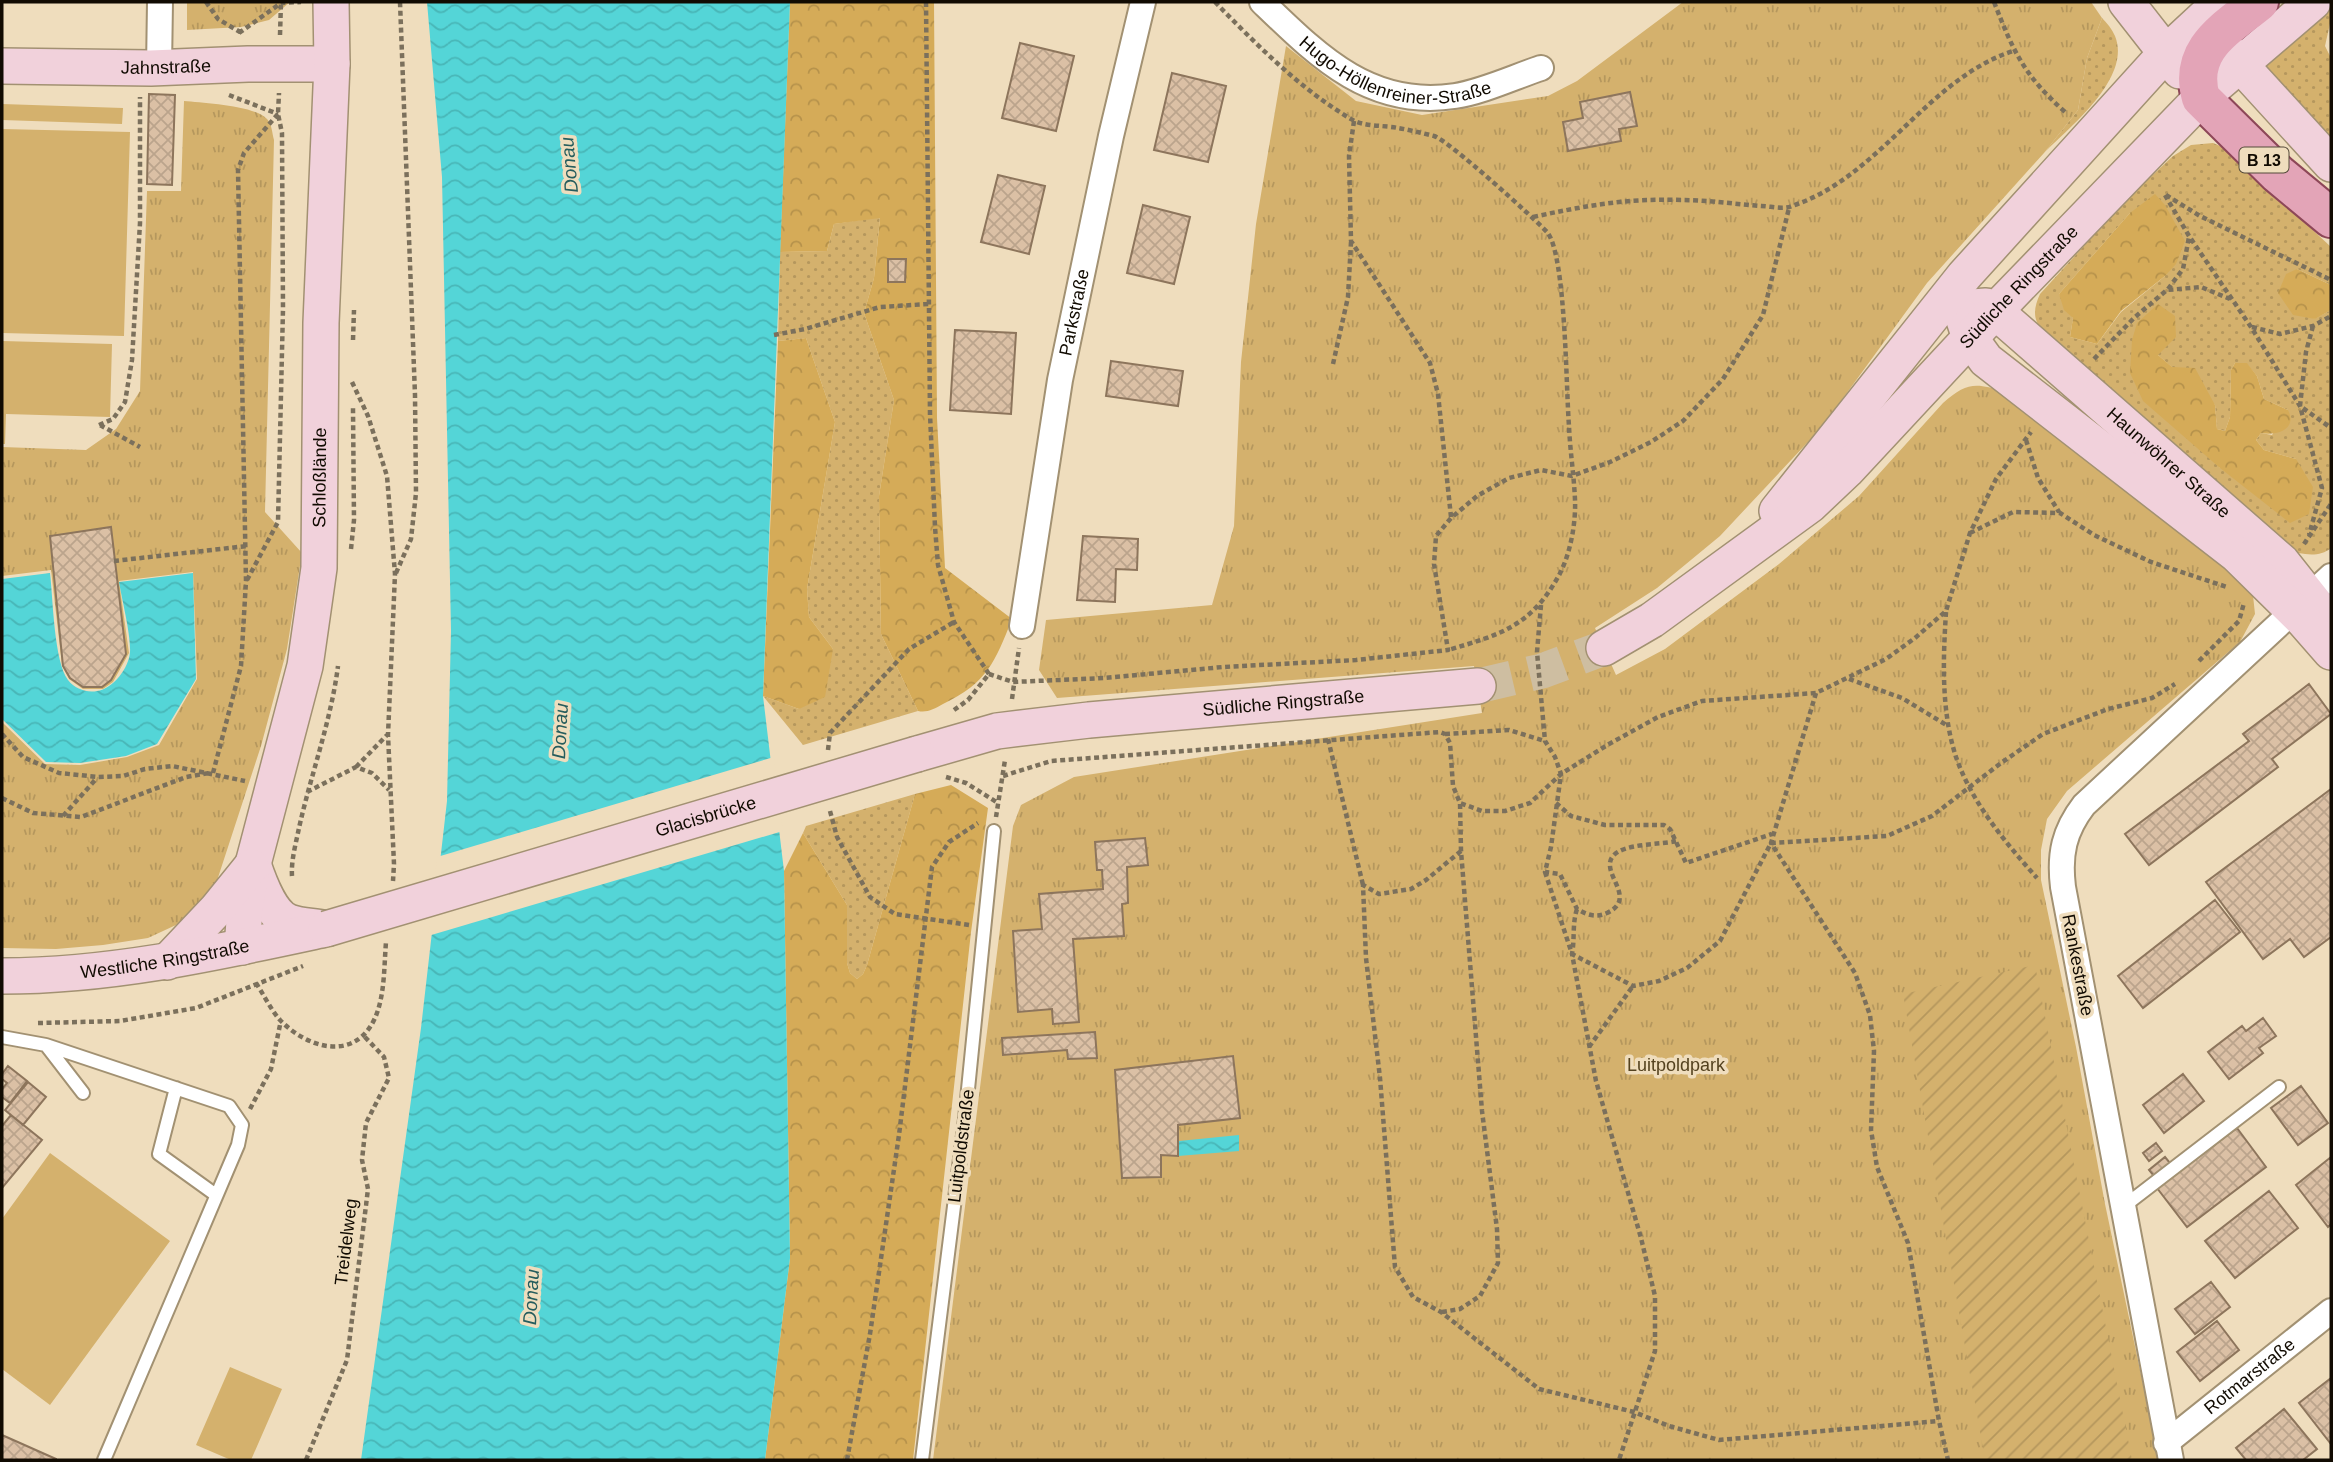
<svg xmlns="http://www.w3.org/2000/svg" width="2333" height="1462" font-family="Arial,sans-serif">
	<defs>
		<pattern id="grass-dots" width="8" height="8" patternUnits="userSpaceOnUse" patternTransform="scale(1.75)"><rect width="8" height="8" fill="#d4b16d"/><path d="M2 2h.1M6 6h.1" fill="none" stroke="#b5975d" stroke-width="1.8" stroke-linecap="round"/></pattern>
		<pattern id="forest-crowns" width="20" height="18" patternUnits="userSpaceOnUse" patternTransform="scale(1.75)"><rect width="20" height="18" fill="#d5ab58"/><path d="M2 6a3 3 0 1 1 6 0M12 15a3 3 0 1 1 6 0" fill="none" stroke="#b6924b"/></pattern>
		<pattern id="park-tufts" width="24" height="20" patternUnits="userSpaceOnUse" patternTransform="scale(1.75)"><rect width="24" height="20" fill="#d4b16d"/><path d="M3 7l-1-3M5 7V3M7 7l1-3M15 17l-1-3M17 17v-4M19 17l1-3" fill="none" stroke="#b5975d"/></pattern>
		<pattern id="garden-furrows" width="10" height="10" patternUnits="userSpaceOnUse" patternTransform="scale(1.75)"><rect width="10" height="10" fill="#d4b16d"/><path d="M-1 1l2-2M0 10L10 0M9 11l2-2" fill="none" stroke="#b5975d"/></pattern>
		<pattern id="water-waves" width="16" height="10" patternUnits="userSpaceOnUse" patternTransform="scale(1.75)"><rect width="16" height="10" fill="#54d5d7"/><path d="M0 5q4-4 8 0t8 0" fill="none" stroke="#48b6b7"/></pattern>
		<pattern id="building-cross-hatch" width="8" height="8" patternUnits="userSpaceOnUse" patternTransform="scale(1.75)"><rect width="8" height="8" fill="#dbc0a5"/><path d="M0 0l8 8M0 8l8-8" fill="none" stroke="#bba48c"/></pattern>
	</defs>
	<rect width="100%" height="100%" fill="#efddbd"/>
	<path fill="url(#grass-dots)" fill-rule="evenodd" d="M 2331,3 L 2331,19 L 2325,46 L 2331,58 L 2331,138 L 2261,64 Z
		M 2102,18 C 2107,23 2112,29 2115,36 C 2132,78 2070,127 2044,153 L 2078,110 L 2087,58 Z
		M 2213,143 L 2225,148 L 2331,247 L 2331,285 L 2297,269 L 2314,319 L 2331,310 L 2331,548 C 2318,559 2300,554 2285,549 L 2042,330 C 2032,318 2034,307 2040,294 L 2126,200 L 2173,156 L 2191,145 ZM 2130,213 L 2165,276 L 2121,312 L 2097,344 L 2070,337 L 2073,318 L 2059,294 ZM 2137,323 L 2158,355 L 2215,405 L 2217,429 L 2225,431 L 2230,417 L 2231,370 L 2235,363 L 2247,364 L 2257,376 L 2264,399 L 2288,410 L 2272,435 L 2261,433 L 2256,440 L 2264,450 L 2296,459 L 2220,468 Z
		M 880,217 L 874,278 L 864,313 L 894,400 L 879,496 L 881,634 L 918,711 L 803,745 L 763,696 L 799,709 L 833,649 L 809,617 L 807,589 L 835,422 L 806,338 L 778,341 L 780,252 L 827,251 L 834,224 Z
		M 915,794 L 867,965 L 863,974 L 857,979 L 850,973 L 847,963 L 847,905 L 803,833 L 806,826 Z"/>
	<path fill="url(#forest-crowns)" d="M 790,2 L 934,2 L 937,418 L 945,568 L 1012,619 C 995,662 987,683 943,704 C 934,709 927,713 918,711 L 881,634 L 879,496 L 894,400 L 864,313 L 874,278 L 880,218 L 834,224 L 827,251 L 780,252 Z
		M 2155,194 L 2165,205 L 2185,241 L 2176,264 L 2165,276 L 2121,311 L 2097,344 L 2070,337 L 2073,318 L 2064,310 L 2059,294 L 2130,213 Z
		M 2297,269 L 2331,285 L 2331,310 L 2315,319 L 2293,315 L 2278,293 L 2286,274 Z
		M 2158,304 L 2175,316 L 2176,337 L 2158,355 L 2172,367 L 2195,368 L 2215,405 L 2217,429 L 2225,431 L 2230,417 L 2231,370 L 2235,363 L 2247,363 L 2257,376 L 2264,399 L 2288,410 C 2298,430 2276,436 2261,433 L 2256,440 L 2264,450 L 2296,459 L 2313,487 L 2309,514 L 2290,523 L 2220,468 L 2143,401 L 2130,373 L 2132,340 L 2137,323 Z
		M 806,338 L 835,422 L 807,589 L 809,617 L 833,649 L 825,697 L 799,709 L 763,696 L 778,341 Z
		M 951,785 L 988,808 L 971,932 L 913,1460 L 765,1460 L 790,1258 L 784,871 L 803,833 L 847,905 L 847,963 L 850,973 L 857,979 L 863,974 L 867,965 L 915,794 Z"/>
	<path fill="url(#park-tufts)" d="M 187,2 L 290,2 L 269,20 L 241,27 L 187,30 Z
		M 1683,2 L 2091,2 L 2102,18 L 2087,58 L 2078,110 L 2044,153 L 1927,283 L 1822,427 L 1720,536 L 1657,588 L 1595,628 L 1616,675 L 1665,649 L 1779,564 L 1859,496 L 1943,403 C 1966,383 1975,382 2004,392 L 2252,586 L 2255,614 L 2240,642 L 2067,791 L 2047,819 L 2041,850 L 2041,880 L 2076,1047 L 2105,1204 L 2159,1460 L 933,1460 L 1013,826 L 1021,805 L 1074,777 L 1482,713 L 1474,666 L 1057,698 L 1039,670 L 1046,620 L 1212,605 L 1234,526 L 1241,362 L 1256,224 L 1286,46 L 1356,101 L 1422,115 L 1548,96 L 1577,81 Z
		M 184,101 C 204,103 253,105 267,119 C 272,124 272,133 274,140 L 265,512 L 302,553 L 287,649 L 261,746 L 212,896 L 176,925 L 148,938 L 103,945 L 56,949 L 2,948 L 2,722 L 45,764 L 80,765 L 127,757 L 159,745 L 197,679 L 193,572 L 119,581 L 129,653 L 113,682 L 103,689 L 83,689 L 69,679 L 62,665 L 51,570 L 2,576 L 2,447 L 86,450 L 116,429 L 140,391 L 147,191 L 181,191 Z"/>
	<path fill="url(#garden-furrows)" d="M 2035,965 L 2132,1460 L 1985,1460 L 1903,994 Z"/>
	<path fill="#d4b16d" d="M 2,104 L 123,108 L 122,124 L 2,120 Z
		M 2,129 L 130,132 L 124,336 L 2,333 Z
		M 2,341 L 112,344 L 110,417 L 6,414 L 5,444 L 2,444 Z
		M 50,1153 L 170,1241 L 50,1405 L 2,1369 L 2,1219 Z
		M 230,1367 L 282,1389 L 251,1460 L 231,1460 L 196,1445 Z
		M 1143,1452 L 1142,1460 L 1047,1460 L 1047,1454 Z"/>
	<path fill="url(#water-waves)" d="M 427,2 L 790,2 L 763,696 L 784,871 L 790,1258 L 765,1460 L 361,1460 L 421,1028 L 447,801 L 451,631 L 442,177 Z
		M 50,573 C 53,598 54,662 68,680 C 75,689 87,693 97,691 C 113,689 129,668 130,652 C 131,635 122,600 119,582 L 193,573 L 196,679 L 157,744 L 126,756 L 80,763 L 46,762 L 2,719 L 2,579 Z
		M 1239,1135 L 1239,1151 L 1178,1156 L 1179,1141 Z"/>
	<path fill="#efddbd" d="M 774,757 L 783,831 L 428,936 L 437,857 Z"/>
	<path fill="url(#building-cross-hatch)" stroke="#8d755c" stroke-width="2" d="M 1020,43 L 1074,56 L 1056,131 L 1002,118 Z
		M 1172,73 L 1226,86 L 1208,162 L 1154,150 Z
		M 1630,92 L 1637,126 L 1619,129 L 1621,141 L 1568,151 L 1563,122 L 1583,118 L 1580,102 Z
		M 149,94 L 175,95 L 172,185 L 147,184 Z
		M 998,175 L 1045,186 L 1029,254 L 981,242 Z
		M 1143,205 L 1190,217 L 1174,284 L 1127,273 Z
		M 888,259 L 906,259 L 905,282 L 888,282 Z
		M 955,330 L 1016,333 L 1011,414 L 950,410 Z
		M 1111,361 L 1183,371 L 1178,406 L 1106,396 Z
		M 111,527 L 126,654 L 111,680 L 102,687 L 83,687 L 70,678 L 63,666 L 50,536 Z
		M 1083,536 L 1138,539 L 1137,570 L 1116,569 L 1115,602 L 1077,600 Z
		M 2309,684 L 2331,714 L 2272,759 L 2278,767 L 2149,865 L 2125,834 L 2249,741 L 2243,734 Z
		M 2331,789 L 2331,937 L 2304,957 L 2290,939 L 2263,959 L 2206,882 Z
		M 1145,838 L 1148,865 L 1127,867 L 1128,903 L 1122,904 L 1124,936 L 1073,939 L 1079,1022 L 1053,1024 L 1052,1009 L 1018,1012 L 1013,931 L 1042,929 L 1039,894 L 1103,889 L 1102,870 L 1097,870 L 1095,842 Z
		M 2215,900 L 2240,932 L 2143,1008 L 2118,976 Z
		M 2263,1018 L 2276,1036 L 2259,1048 L 2263,1053 L 2229,1079 L 2208,1052 L 2242,1026 L 2246,1031 Z
		M 1095,1032 L 1097,1058 L 1068,1059 L 1067,1050 L 1003,1055 L 1002,1038 Z
		M 1233,1056 L 1240,1118 L 1178,1125 L 1178,1156 L 1161,1155 L 1161,1177 L 1122,1178 L 1115,1070 Z
		M 8,1066 L 27,1081 L 10,1103 L 2,1097 L 2,1089 L 7,1083 L 2,1079 L 2,1074 Z
		M 2183,1074 L 2204,1101 L 2164,1133 L 2143,1105 Z
		M 28,1082 L 46,1097 L 23,1125 L 5,1110 Z
		M 2301,1086 L 2328,1123 L 2298,1145 L 2271,1108 Z
		M 11,1115 L 42,1140 L 2,1188 L 2,1126 Z
		M 2237,1128 L 2266,1167 L 2187,1227 L 2157,1188 Z
		M 2156,1143 L 2162,1151 L 2149,1161 L 2143,1153 Z
		M 2165,1157 L 2170,1163 L 2154,1176 L 2149,1170 Z
		M 2331,1157 L 2331,1224 L 2328,1227 L 2296,1185 Z
		M 2269,1191 L 2298,1228 L 2235,1278 L 2205,1241 Z
		M 2211,1282 L 2230,1307 L 2195,1334 L 2175,1309 Z
		M 2217,1321 L 2239,1350 L 2200,1381 L 2177,1352 Z
		M 2331,1378 L 2331,1444 L 2299,1403 Z
		M 2284,1409 L 2317,1449 L 2303,1460 L 2246,1460 L 2236,1448 Z
		M 2,1435 L 56,1459 L 56,1460 L 2,1460 Z"/>
	<g fill="none" stroke-linecap="round" stroke-linejoin="round">
		<path stroke="#cebea1" stroke-width="35" stroke-dasharray="35 18" stroke-linecap="butt" d="M 1478,686 L 1542,671 L 1604,648"/>
		<defs>
			<path id="lane" d="M 2,1037 L 46,1045 L 83,1093
				M 46,1045 L 229,1106 L 242,1125 L 238,1145 L 104,1460
				M 176,1088 L 159,1154 L 216,1195
				M 2123,1207 L 2279,1087
				M 922,1460 L 965,1119 L 994,831"/>
			<g id="street">
				<path id="s1" d="M 1262,2 C 1318,56 1370,109 1455,96 C 1482,92 1514,77 1541,68"/>
				<path d="M 159,68 L 160,2"/>
				<path id="s2" d="M 1022,626 L 1060,380 L 1111,136 L 1143,2"/>
				<path id="s3" d="M 2166,1443 L 2331,1311"/>
				<path d="M 2171,1460 L 2063,887 C 2059,854 2064,831 2084,805 L 2331,576"/>
			</g>
			<g id="secondary">
				<path d="M 2126,2 L 2180,71"/>
				<path d="M 2225,48 L 2331,164"/>
				<path id="s4" d="M 2,66 L 151,68 L 248,64 L 332,64"/>
				<path id="s5" d="M 1973,307 L 1986,306 L 1995,311 L 2282,562 L 2331,624"/>
				<path d="M 1963,317 L 1970,338 L 1986,360 L 2237,555 L 2303,620 L 2331,652"/>
				<path d="M 1777,511 L 1964,276 L 2166,53 L 2221,2"/>
				<path id="s6" d="M 1604,648 L 1652,620 L 1810,505 L 1847,470 L 1995,311 L 2201,98 L 2313,2"/>
				<path id="s7" d="M 917,754 L 997,731 L 1089,720 L 1478,686"/>
				<path d="M 253,864 C 259,882 271,915 289,922 C 299,926 313,926 323,928"/>
				<path id="s8" d="M 242,947 L 245,909 L 253,864 L 305,666 L 319,568 L 321,323 L 332,64 L 331,2"/>
				<path d="M 167,962 L 217,909 L 251,867"/>
				<path id="s9" d="M 2,976 C 112,976 219,952 326,929"/>
			</g>
			<path id="primary" d="M 2259,2 C 2226,29 2187,49 2201,98 L 2278,174 L 2331,218"/>
		</defs>
		<use href="#lane" stroke="#a29172" stroke-width="16"/>
		<use href="#street" stroke="#a29172" stroke-width="28"/>
		<use href="#secondary" stroke="#a29172" stroke-width="38"/>
		<use href="#primary" stroke="#8d4758" stroke-width="42"/>
		<path stroke="#7b705c" stroke-width="4.5" stroke-dasharray="5 3.5" stroke-linecap="butt" d="M 206,2 L 218,19 L 240,32
			M 926,2 L 930,414 L 935,527 L 938,565 L 954,622 L 989,674
			M 1215,2 C 1256,44 1300,89 1351,119 C 1363,127 1384,125 1398,128 C 1410,130 1422,133 1434,136 C 1448,140 1534,218 1547,232 C 1566,254 1566,390 1569,426 C 1570,451 1574,475 1575,500 C 1576,524 1570,556 1558,577 C 1530,627 1499,635 1448,650
			M 1994,2 C 2014,53 2024,75 2065,112
			M 239,33 L 281,3 L 301,2
			M 280,35 L 281,2
			M 229,95 L 278,114
			M 1354,121 L 1349,156 L 1351,241 L 1430,363 L 1438,394 L 1451,517
			M 2165,195 L 2189,236 L 2251,327 L 2300,406 L 2322,488 L 2309,535
			M 2166,195 L 2200,216 L 2331,280
			M 1533,217 C 1584,206 1627,198 1681,200 C 1707,200 1734,204 1761,206 C 1770,206 1783,210 1792,206 C 1880,177 1927,79 2013,51
			M 2168,289 L 2183,269 L 2189,237
			M 2313,326 L 2306,352 L 2300,406 L 2331,428
			M 2252,327 L 2280,334 L 2313,326 L 2331,316
			M 774,335 L 805,329 L 880,307 L 929,304
			M 353,340 L 354,310
			M 2094,359 L 2135,317 L 2167,290 L 2201,287 L 2230,299
			M 1333,364 L 1348,297 L 1351,242
			M 352,382 L 368,416 L 387,476 L 395,574 L 388,735 L 394,864 L 393,881
			M 99,425 L 113,419 L 125,402 L 132,360 L 140,223 L 140,97
			M 100,425 L 140,447
			M 2026,440 L 2038,478 L 2059,512
			M 1970,533 L 2013,512 L 2060,513 L 2094,535 L 2151,562 L 2227,587
			M 2304,544 L 2331,504
			M 351,549 L 354,520 L 353,408
			M 114,561 L 247,546
			M 396,573 L 411,539 L 416,493 L 415,395 L 400,2
			M 247,580 L 278,522 L 283,309 L 282,133 L 278,114 L 279,93
			M 1541,605 L 1537,652 L 1545,741 L 1555,757 L 1561,774 L 1551,847 L 1545,872 L 1560,874 L 1577,909 C 1587,915 1596,918 1607,913 C 1639,898 1599,873 1613,856 C 1624,843 1660,845 1676,841
			M 1946,612 C 1943,660 1941,711 1956,757 C 1972,803 2005,842 2037,878
			M 2199,661 L 2239,621 L 2244,603
			M 989,674 L 1013,682 L 1104,678 L 1223,667 L 1356,660 L 1448,650 L 1434,564 L 1436,536 L 1451,518 L 1477,496 L 1509,478 L 1541,470 L 1572,476 L 1610,462 L 1651,442 L 1683,421 L 1723,379 L 1763,315 L 1789,208
			M 1849,679 L 1902,698 L 1948,726
			M 1816,693 L 1771,843 L 1855,973 L 1870,1015 L 1874,1051 L 1871,1130 L 1877,1167 L 1908,1243 L 1939,1421 L 1948,1460
			M 1012,699 L 1019,648
			M 954,710 L 968,700 L 989,674
			M 2,734 L 23,757 L 59,773 L 98,777 L 123,776 L 145,769 L 172,766 L 245,781
			M 1445,734 L 1509,730 L 1545,741
			M 1328,739 L 1363,885
			M 828,750 L 830,733 L 909,649 L 954,622
			M 356,767 L 387,735
			M 213,773 L 241,666 L 246,581 L 238,170 L 244,153 L 278,114
			M 1003,776 L 1051,761 L 1440,732 L 1445,734 L 1450,743 L 1453,786 L 1460,803 L 1482,811 L 1505,811 L 1530,803 L 1561,774 L 1609,744 L 1658,717 L 1702,701 L 1816,693 L 1886,659 L 1915,638 L 1946,611 L 1970,533 L 1996,479 L 2031,432
			M 946,777 L 966,783 L 998,803
			M 307,792 L 356,767 L 372,773 L 389,790
			M 2,798 L 33,813 L 81,817 L 186,777 L 209,773
			M 1556,803 L 1571,816 L 1605,825 L 1664,825 L 1670,829 L 1686,863 L 1772,834
			M 830,811 L 837,837 L 870,897 L 895,914 L 969,925
			M 63,816 L 97,778
			M 996,817 L 1005,760
			M 1461,851 L 1426,880 L 1411,889 L 1379,894 L 1363,885 L 1366,958 L 1380,1078 L 1395,1267 L 1413,1297 L 1441,1312 L 1539,1389 L 1634,1412 L 1669,1426 L 1719,1440 L 1939,1421
			M 1545,872 L 1572,954 L 1633,986 L 1659,981 L 1687,968 L 1720,941 L 1771,843 L 1887,836 L 1932,816 L 2001,763 L 2043,734 L 2108,709 L 2152,698 L 2175,684
			M 292,876 C 291,860 296,843 299,828 C 311,774 331,721 338,666
			M 1577,909 C 1572,924 1575,938 1572,954 L 1596,1081 L 1641,1238 L 1655,1296 L 1655,1351 L 1619,1460
			M 256,983 C 264,995 271,1010 280,1020 C 308,1049 355,1062 375,1018 C 385,995 384,966 386,942
			M 38,1023 L 120,1021 L 196,1008 L 303,966
			M 1589,1047 L 1633,986
			M 250,1109 L 271,1069 L 281,1020
			M 1442,1312 L 1460,1309 L 1480,1296 L 1498,1263 L 1497,1229 L 1482,1111 L 1461,851 L 1460,803
			M 306,1460 L 347,1360 L 368,1189 L 362,1160 L 366,1123 L 389,1078 L 384,1057 L 363,1035
			M 847,1460 L 870,1334 L 899,1135 L 932,867 L 949,842 L 978,823"/>
		<use href="#lane" stroke="#fff" stroke-width="12"/>
		<use href="#street" stroke="#fff" stroke-width="24"/>
		<use href="#secondary" stroke="#f1d1db" stroke-width="35"/>
		<use href="#primary" stroke="#e3a4b7" stroke-width="38"/>
		<defs>
			<g id="secondary-bridge">
				<path id="s10" d="M 326,929 L 917,754"/>
			</g>
		</defs>
		<use href="#secondary-bridge" stroke="#a29172" stroke-width="38" stroke-linecap="butt"/>
		<use href="#secondary-bridge" stroke="#f1d1db" stroke-width="35"/>
	</g>
	<g text-anchor="middle" dominant-baseline="central" stroke-width="7" stroke-linejoin="round" paint-order="stroke">
		<rect fill="#efddbd" stroke="#544a3a" stroke-width="2" x="2239.5" y="147.5" width="49" height="25" rx="5"/>
		<g font-size="16" font-weight="bold" fill="#110b02">
			<text x="2264" y="160">B 13</text>
		</g>
		<g font-size="18" fill="#110b02" stroke="#efddbd">
			<text stroke="none"><textPath href="#s1" startOffset="158">Hugo-Höllenreiner-Straße</textPath></text>
			<text stroke="none"><textPath href="#s4" startOffset="164">Jahnstraße</textPath></text>
			<text stroke="none"><textPath href="#s6" startOffset="553">Südliche Ringstraße</textPath></text>
			<text stroke="none"><textPath href="#s2" startOffset="318">Parkstraße</textPath></text>
			<text stroke="none"><textPath href="#s5" startOffset="254">Haunwöhrer Straße</textPath></text>
			<text stroke="none"><textPath href="#s8" startOffset="478">Schloßlände</textPath></text>
			<text stroke="none"><textPath href="#s7" startOffset="371">Südliche Ringstraße</textPath></text>
			<text stroke="none"><textPath href="#s10" startOffset="396">Glacisbrücke</textPath></text>
			<text stroke="none"><textPath href="#s9" startOffset="164">Westliche Ringstraße</textPath></text>
			<text transform="translate(2078 965) rotate(79)">Rankestraße</text>
			<text transform="translate(961 1146) rotate(-83)">Luitpoldstraße</text>
			<text transform="translate(346 1242) rotate(-83)">Treidelweg</text>
			<text stroke="none"><textPath href="#s3" startOffset="107">Rotmarstraße</textPath></text>
		</g>
		<g font-size="18" fill="#54421f" stroke="#efddbd">
			<text x="1676" y="1065">Luitpoldpark</text>
		</g>
		<g font-size="19" font-style="italic" fill="#265d5d" stroke="#efddbd">
			<text transform="translate(569 165) rotate(-95)">Donau</text>
			<text transform="translate(560 731) rotate(-87)">Donau</text>
			<text transform="translate(531 1297) rotate(-87)">Donau</text>
		</g>
	</g>
	<rect width="2333" height="1462" fill="none" stroke="#110b02" stroke-width="7"/>
</svg>
